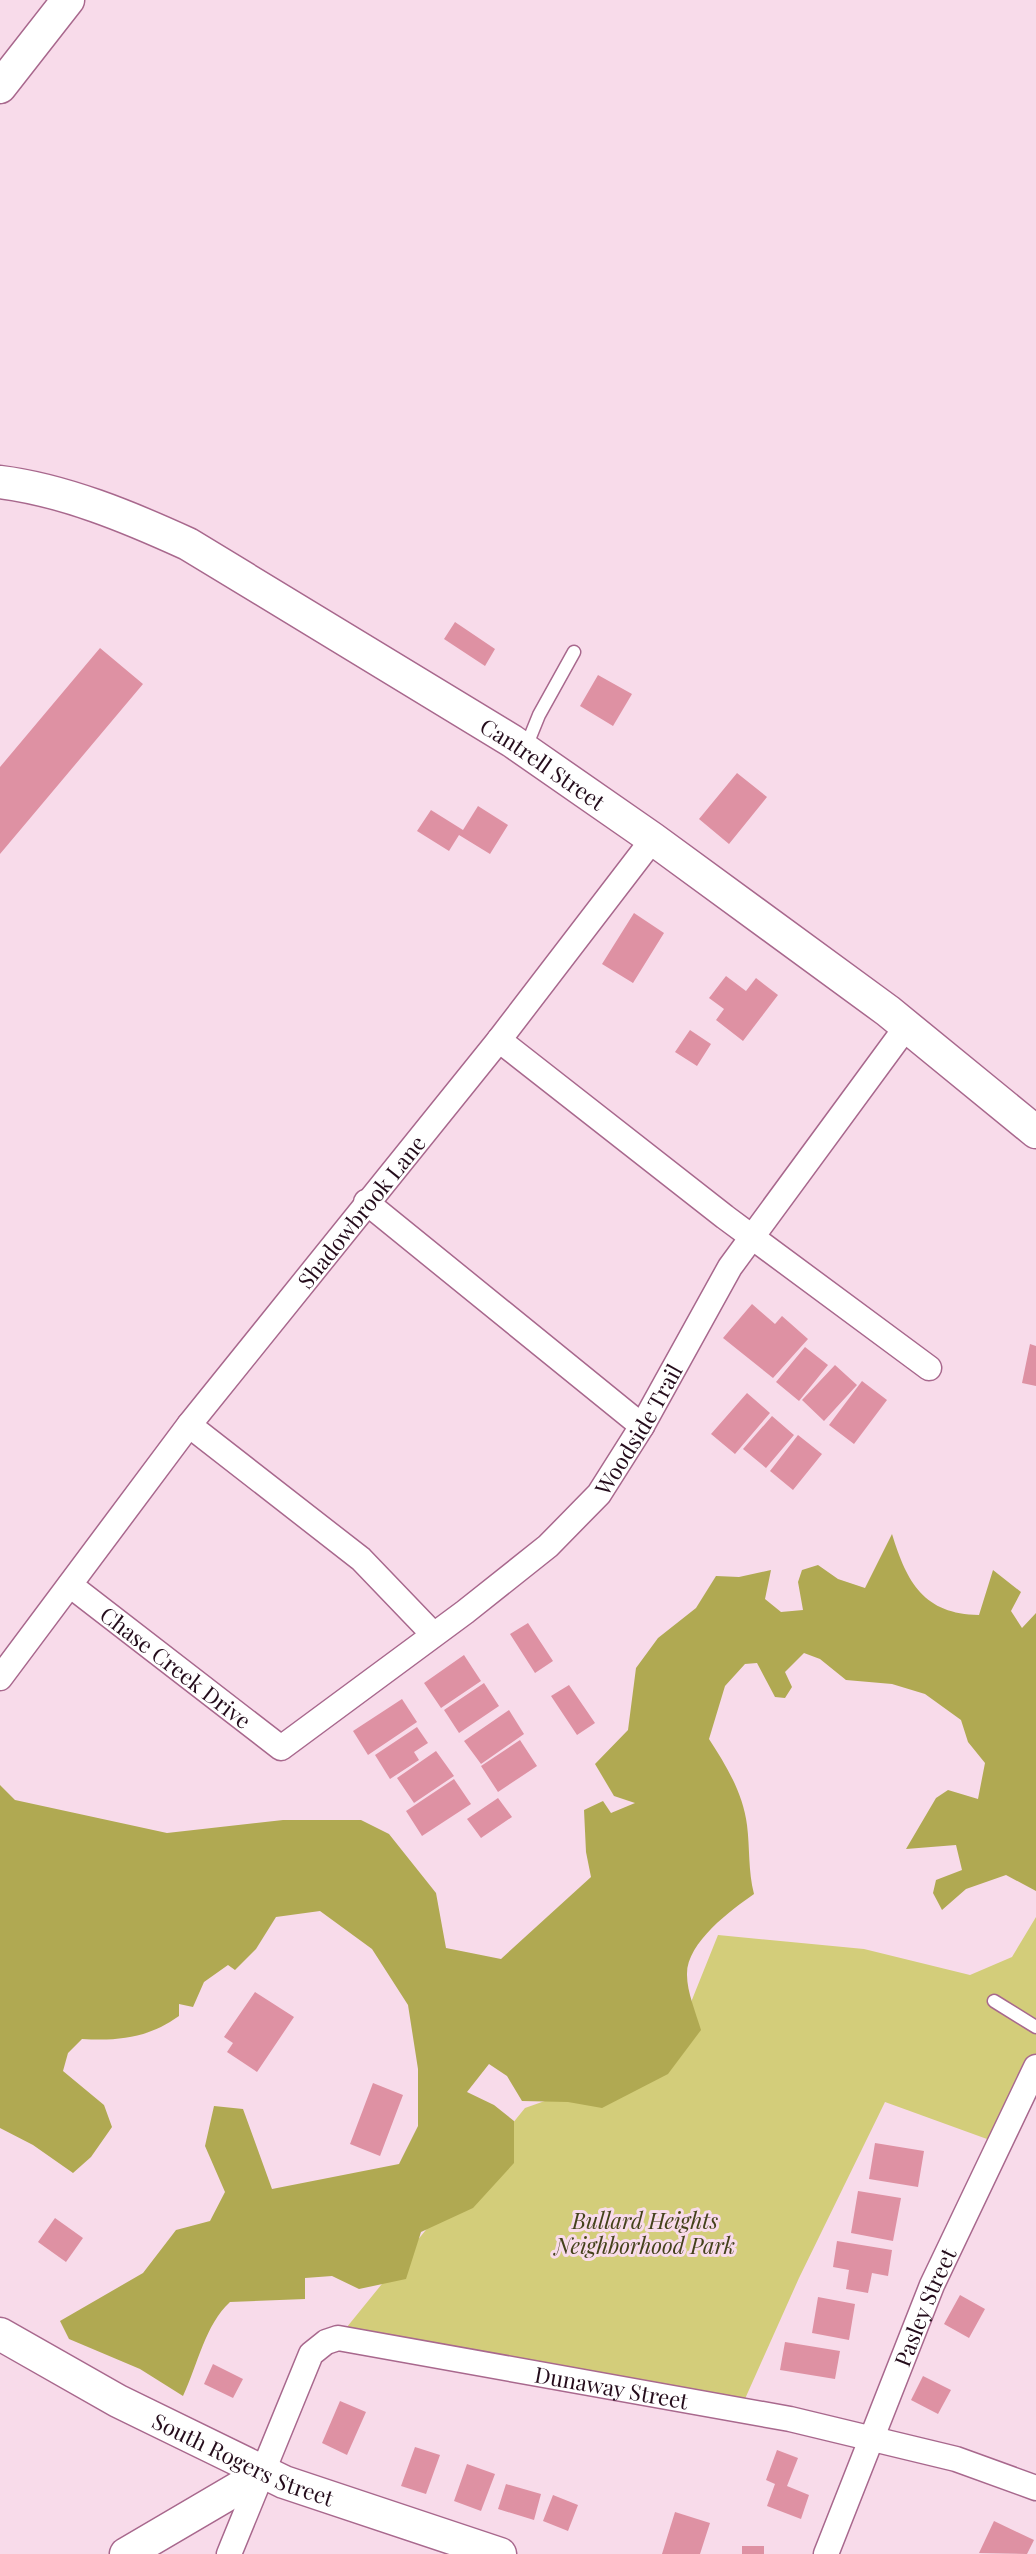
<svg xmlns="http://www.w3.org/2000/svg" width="1036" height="2554" font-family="'Playfair Display',serif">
	<rect width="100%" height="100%" fill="#f8dbea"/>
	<path fill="#d3cd7a" d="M 1036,1917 L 1036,2057 L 998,2143 L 885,2102 L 799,2278 L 740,2410 L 338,2338 L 525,2108 L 669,2057 L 718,1935 L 864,1949 L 970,1975 L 1012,1957 Z"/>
	<path fill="#b0a952" d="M 892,1534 C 907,1583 924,1614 979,1615 L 993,1570 L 1021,1592 L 1011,1611 L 1022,1628 L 1036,1613 L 1036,1891 L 1006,1875 L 966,1889 L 942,1910 L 933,1893 L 936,1880 L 962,1870 L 956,1845 L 906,1849 L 936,1798 L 948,1790 L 978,1799 L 985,1763 L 968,1742 L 961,1720 L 925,1694 L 892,1684 L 846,1680 L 820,1659 L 804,1653 L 785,1672 L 792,1687 L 785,1698 L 775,1697 L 757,1663 L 745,1664 L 725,1686 L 709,1739 C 726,1765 743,1793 747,1825 C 750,1849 748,1870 754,1894 C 731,1910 686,1943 687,1975 C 687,1992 696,2013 701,2030 L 668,2074 L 602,2108 L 568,2102 L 522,2101 L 507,2076 L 489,2064 L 467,2092 L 494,2105 L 514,2121 L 514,2163 L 473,2208 L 421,2232 L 406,2279 L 359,2289 L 332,2276 L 305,2278 L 305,2299 L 230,2302 C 205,2325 198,2364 183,2396 L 140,2369 L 69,2339 L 60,2321 L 143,2273 L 176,2230 L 210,2221 L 225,2192 L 205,2146 L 214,2106 L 243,2109 L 272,2189 L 399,2164 L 418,2126 L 418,2069 L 408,2005 L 372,1949 L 320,1911 L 276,1917 L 256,1949 L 235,1970 L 228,1965 L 204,1982 L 193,2007 L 179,2004 L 179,2016 C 148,2038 120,2041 82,2039 L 68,2053 L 63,2071 L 104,2105 L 112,2127 L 91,2157 L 73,2173 L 33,2145 L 0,2128 L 0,1785 L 15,1800 L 167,1833 L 283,1820 L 361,1820 L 389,1834 L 436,1893 L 446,1948 L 501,1959 L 591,1877 L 586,1852 L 584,1810 L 603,1801 L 611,1813 L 635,1803 L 614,1796 L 595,1764 L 628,1730 L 636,1668 L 658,1638 L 696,1608 L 716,1576 L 739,1577 L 771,1570 L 765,1599 L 781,1612 L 803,1610 L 798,1582 L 802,1570 L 818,1565 L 838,1579 L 865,1588 Z"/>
	<path fill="#de91a3" d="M 455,622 L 495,649 L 485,666 L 444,639 Z
		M 100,648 L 143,684 L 0,854 L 0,767 Z
		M 598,675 L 632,694 L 613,726 L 580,706 Z
		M 737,773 L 767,797 L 729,844 L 699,819 Z
		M 478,806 L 508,825 L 490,854 L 459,835 L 449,851 L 417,831 L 431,810 L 463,830 Z
		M 634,913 L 664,933 L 633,983 L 602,964 Z
		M 726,976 L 746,991 L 756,978 L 778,995 L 743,1041 L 716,1020 L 724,1009 L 709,998 Z
		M 690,1030 L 711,1044 L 697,1066 L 675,1052 Z
		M 752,1304 L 775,1324 L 782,1316 L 808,1339 L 773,1378 L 723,1338 Z
		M 1030,1344 L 1036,1346 L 1036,1386 L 1022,1383 Z
		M 805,1347 L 828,1365 L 799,1401 L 776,1382 Z
		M 835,1365 L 857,1385 L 824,1421 L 802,1400 Z
		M 862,1381 L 887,1400 L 854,1444 L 829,1425 Z
		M 747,1393 L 770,1413 L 735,1454 L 711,1434 Z
		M 772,1416 L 794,1435 L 766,1468 L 743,1449 Z
		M 798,1435 L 822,1454 L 793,1490 L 770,1471 Z
		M 528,1623 L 553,1661 L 535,1673 L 510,1634 Z
		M 464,1655 L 481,1681 L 441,1708 L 424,1683 Z
		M 484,1683 L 499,1706 L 459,1733 L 444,1710 Z
		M 569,1685 L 595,1723 L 577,1735 L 551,1696 Z
		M 402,1699 L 417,1722 L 368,1755 L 353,1731 Z
		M 509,1710 L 524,1734 L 481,1764 L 464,1741 Z
		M 417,1727 L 428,1743 L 414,1752 L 419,1760 L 390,1779 L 375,1755 Z
		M 520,1740 L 537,1766 L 498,1792 L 481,1766 Z
		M 436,1751 L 454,1776 L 414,1803 L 397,1778 Z
		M 454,1779 L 471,1804 L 422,1836 L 406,1811 Z
		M 498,1798 L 512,1817 L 481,1838 L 467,1819 Z
		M 255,1992 L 294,2017 L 257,2072 L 227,2052 L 233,2043 L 224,2037 Z
		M 373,2083 L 403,2095 L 380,2156 L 350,2144 Z
		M 875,2143 L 924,2151 L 918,2187 L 869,2179 Z
		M 858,2191 L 901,2198 L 893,2241 L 851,2233 Z
		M 55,2218 L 83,2238 L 66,2262 L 38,2242 Z
		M 837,2241 L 892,2250 L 888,2276 L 872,2273 L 868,2293 L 846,2289 L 849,2270 L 833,2267 Z
		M 960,2295 L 985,2309 L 969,2338 L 944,2324 Z
		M 818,2297 L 855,2304 L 849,2340 L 812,2333 Z
		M 785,2342 L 840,2351 L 835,2379 L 780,2370 Z
		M 213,2364 L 243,2379 L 233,2398 L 204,2384 Z
		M 923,2376 L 951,2390 L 938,2414 L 911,2400 Z
		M 340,2401 L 366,2412 L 347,2455 L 322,2443 Z
		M 415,2447 L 440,2455 L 426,2494 L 401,2486 Z
		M 777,2450 L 798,2458 L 787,2486 L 809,2495 L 801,2519 L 767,2506 L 775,2484 L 766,2480 Z
		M 467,2464 L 495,2474 L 481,2511 L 454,2501 Z
		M 506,2484 L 541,2494 L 534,2520 L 498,2509 Z
		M 553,2495 L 578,2505 L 568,2531 L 543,2521 Z
		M 675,2512 L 710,2523 L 700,2554 L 662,2554 Z
		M 994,2521 L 1034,2540 L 1027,2554 L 979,2553 Z
		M 742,2546 L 764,2546 L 764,2554 L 742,2554 Z"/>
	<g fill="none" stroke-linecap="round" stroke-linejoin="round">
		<defs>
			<path id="lane" d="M 526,747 L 539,715 L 574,652
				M 994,2001 L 1036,2027"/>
			<g id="street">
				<path d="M 499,1040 L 725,1217 L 929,1368"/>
				<path d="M 366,1202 L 642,1426"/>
				<path d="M 189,1425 L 361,1559 L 433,1634"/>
				<path id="s1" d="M 70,1585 L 281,1748 L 465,1612 L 548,1546 L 599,1494 L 642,1426 L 730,1267 L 907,1026"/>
				<path id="s2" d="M 0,1678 L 189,1425 L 499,1040 L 653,839"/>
				<path id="s3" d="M 229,2554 L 311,2354 L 326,2342 L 338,2338 L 790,2419 L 956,2459 L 1036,2488"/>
				<path id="s4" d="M 826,2554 L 932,2285 L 1036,2067"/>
			</g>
			<g id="secondary">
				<path d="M 0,87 L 68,0"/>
				<path id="s5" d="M 0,482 C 64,490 129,517 188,544 L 512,741 L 653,839 L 888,1011 L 1036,1132"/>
				<path id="s6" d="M 0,2334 L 118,2401 L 284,2482 L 500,2554"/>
				<path d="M 126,2554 L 264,2473"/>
			</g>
		</defs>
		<use href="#lane" stroke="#a8688d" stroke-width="15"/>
		<use href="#street" stroke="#a8688d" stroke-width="27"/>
		<use href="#secondary" stroke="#a8688d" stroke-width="35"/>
		<use href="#lane" stroke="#fff" stroke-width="12"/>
		<use href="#street" stroke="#fff" stroke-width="24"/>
		<use href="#secondary" stroke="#fff" stroke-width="32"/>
	</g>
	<g text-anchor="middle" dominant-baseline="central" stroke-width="6" stroke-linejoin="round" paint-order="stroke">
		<g font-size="22" fill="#240c1b" stroke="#f8dbea">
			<text stroke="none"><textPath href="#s5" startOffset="616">Cantrell Street</textPath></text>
			<text stroke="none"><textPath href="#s2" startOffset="590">Shadowbrook Lane</textPath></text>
			<text stroke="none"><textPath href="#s1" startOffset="750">Woodside Trail</textPath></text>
			<text stroke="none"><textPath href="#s1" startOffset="134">Chase Creek Drive</textPath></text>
			<text stroke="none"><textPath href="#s4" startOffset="266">Pasley Street</textPath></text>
			<text stroke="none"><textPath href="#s3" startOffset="526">Dunaway Street</textPath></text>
			<text stroke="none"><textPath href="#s6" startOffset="274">South Rogers Street</textPath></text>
		</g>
		<g font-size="22" font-style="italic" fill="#44411b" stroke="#f8dbea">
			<text x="645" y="2220">Bullard Heights<tspan x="645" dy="25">Neighborhood Park</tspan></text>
		</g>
	</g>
</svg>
